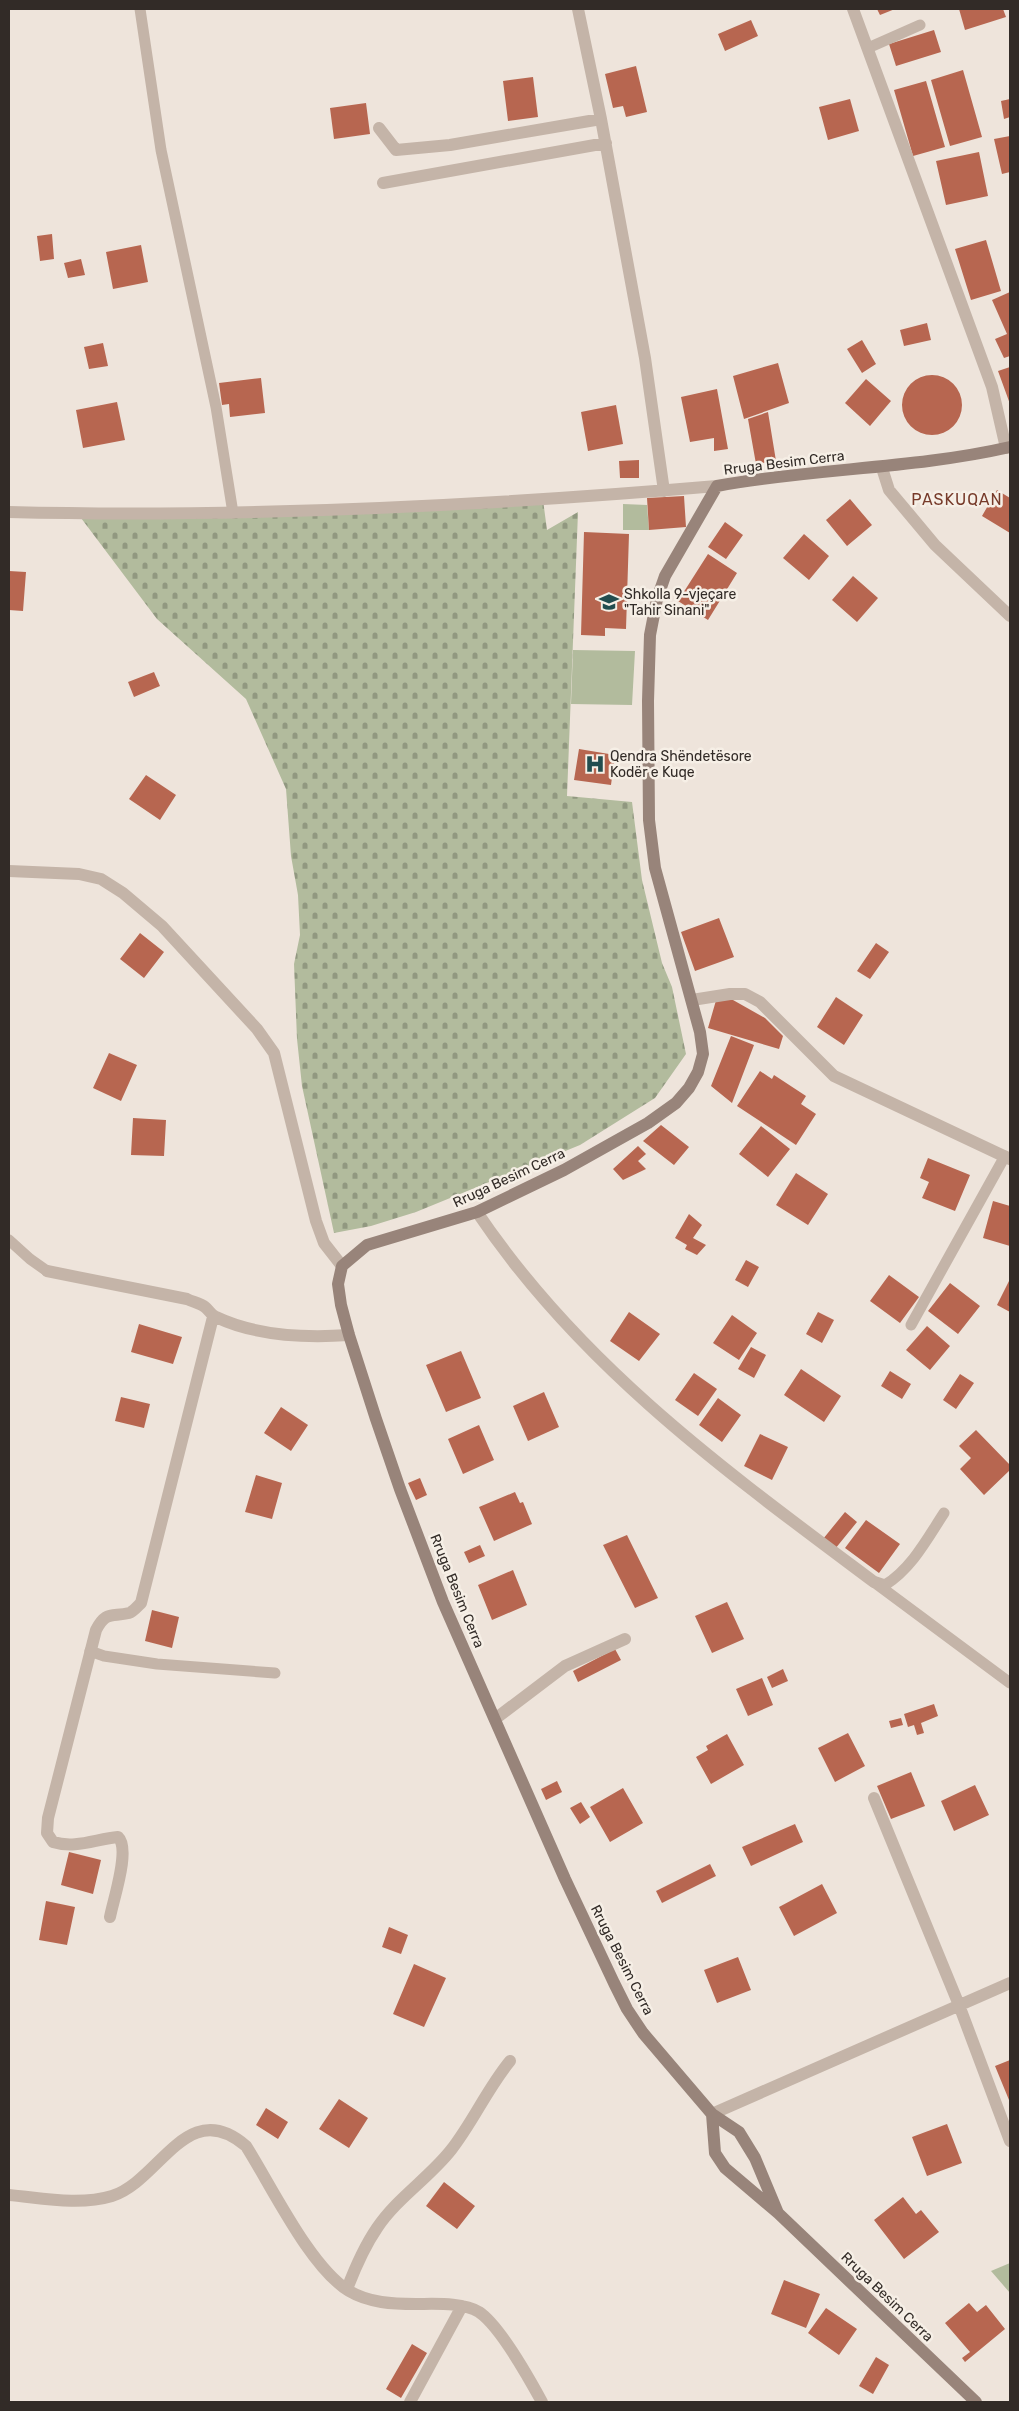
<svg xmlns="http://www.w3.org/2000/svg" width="1019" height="2411" font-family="Rubik,sans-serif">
	<defs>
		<pattern id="cemetery-stones" width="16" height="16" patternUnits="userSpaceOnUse" patternTransform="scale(1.25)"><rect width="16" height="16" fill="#b2bb9d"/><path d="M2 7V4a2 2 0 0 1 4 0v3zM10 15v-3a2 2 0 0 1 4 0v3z" fill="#919880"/></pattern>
	</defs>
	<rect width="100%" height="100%" fill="#eee4db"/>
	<path fill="#b2bb9d" d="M 623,504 L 647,505 L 649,530 L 623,530 Z
		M 573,650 L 635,651 L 632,705 L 571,704 Z
		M 1010,2263 L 1010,2293 L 991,2271 Z"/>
	<path fill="url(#cemetery-stones)" d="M 543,500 L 547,530 L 578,512 L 567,796 L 632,802 L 642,880 L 662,963 L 672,987 L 686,1054 L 655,1098 L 580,1145 L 416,1212 L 371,1226 L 334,1233 L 302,1086 L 297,1039 L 294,964 L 300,935 L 298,895 L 291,856 L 286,789 L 246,699 L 157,619 L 78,514 Z"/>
	<path fill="#b76650" d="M 877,9 L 895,9 L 880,15 Z
		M 959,9 L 1003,9 L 1006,17 L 965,30 Z
		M 751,20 L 758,36 L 725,51 L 718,34 Z
		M 934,30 L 941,52 L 896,66 L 889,44 Z
		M 636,66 L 647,112 L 626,117 L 623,106 L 613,108 L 605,74 Z
		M 963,70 L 982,137 L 950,146 L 931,80 Z
		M 533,77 L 538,117 L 508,121 L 503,81 Z
		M 926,81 L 945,147 L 913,156 L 894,90 Z
		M 850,99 L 859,131 L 828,140 L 819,107 Z
		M 1010,99 L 1010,117 L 1004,119 L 1001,101 Z
		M 366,103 L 370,134 L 334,139 L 330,108 Z
		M 1010,136 L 1010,172 L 1002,174 L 994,139 Z
		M 979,152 L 988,196 L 946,205 L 936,161 Z
		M 52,234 L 54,259 L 40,261 L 37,236 Z
		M 986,240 L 1001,291 L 971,300 L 955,249 Z
		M 141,245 L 148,282 L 113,289 L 106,252 Z
		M 81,259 L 85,275 L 68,278 L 64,263 Z
		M 1010,292 L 1010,356 L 1004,358 L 995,339 L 1007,334 L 992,300 Z
		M 927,323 L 931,340 L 904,346 L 900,330 Z
		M 862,340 L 876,364 L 862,373 L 847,349 Z
		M 103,343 L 108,366 L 89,369 L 84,347 Z
		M 778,363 L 789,403 L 744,419 L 733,376 Z
		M 1010,367 L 1010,404 L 998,371 Z
		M902 405a30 30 0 1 1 60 0a30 30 0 1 1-60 0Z
		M 261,378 L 265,413 L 230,417 L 229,404 L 222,405 L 219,383 Z
		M 866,379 L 891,401 L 870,426 L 845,403 Z
		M 717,389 L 728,449 L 714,451 L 714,438 L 690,442 L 681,397 Z
		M 117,402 L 125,440 L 83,448 L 76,410 Z
		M 616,405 L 623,444 L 588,451 L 581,412 Z
		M 768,412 L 776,461 L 756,464 L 748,419 Z
		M 639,460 L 639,478 L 620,478 L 619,461 Z
		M 997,490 L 1010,498 L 1010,533 L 982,516 Z
		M 684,496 L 686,527 L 649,530 L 647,498 Z
		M 850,499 L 872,525 L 847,546 L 826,520 Z
		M 725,522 L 743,535 L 726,559 L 708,547 Z
		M 584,532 L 629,534 L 626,629 L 605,628 L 605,636 L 581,635 Z
		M 804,534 L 829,556 L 809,580 L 783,558 Z
		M 708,554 L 737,573 L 708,620 L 678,601 Z
		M 9,571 L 26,572 L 23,611 L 9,610 Z
		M 853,576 L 878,598 L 857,622 L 832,600 Z
		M 154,672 L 160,686 L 134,697 L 128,682 Z
		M 579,749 L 615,755 L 611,785 L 574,780 Z
		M 146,775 L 176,795 L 160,820 L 129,799 Z
		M 719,918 L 734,957 L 695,971 L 681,932 Z
		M 140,933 L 164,952 L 144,978 L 120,959 Z
		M 876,943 L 889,952 L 870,979 L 857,971 Z
		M 717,997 L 733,1000 L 765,1018 L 783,1036 L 779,1049 L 708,1028 Z
		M 836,997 L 863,1015 L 844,1045 L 817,1027 Z
		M 731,1036 L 754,1045 L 732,1103 L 711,1086 Z
		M 109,1053 L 137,1065 L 121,1101 L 93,1088 Z
		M 760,1071 L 772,1079 L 774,1075 L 806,1096 L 801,1104 L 816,1114 L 796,1145 L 737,1106 Z
		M 133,1118 L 166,1120 L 164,1156 L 131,1155 Z
		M 661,1125 L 689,1147 L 674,1165 L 643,1141 Z
		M 761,1126 L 790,1149 L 768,1177 L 739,1154 Z
		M 638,1146 L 646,1154 L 638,1161 L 646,1169 L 623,1180 L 613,1169 Z
		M 928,1158 L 970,1175 L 955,1211 L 922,1198 L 929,1182 L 920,1178 Z
		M 796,1173 L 828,1194 L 808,1225 L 776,1205 Z
		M 993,1201 L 1010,1206 L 1010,1246 L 983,1238 Z
		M 689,1214 L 702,1225 L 693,1238 L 706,1245 L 697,1255 L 685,1249 L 687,1245 L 675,1238 Z
		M 746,1260 L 759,1267 L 748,1287 L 735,1280 Z
		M 889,1275 L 919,1297 L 900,1323 L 870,1301 Z
		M 1010,1279 L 1010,1312 L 997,1305 Z
		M 950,1283 L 980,1306 L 958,1334 L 928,1311 Z
		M 629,1312 L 660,1334 L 639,1361 L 610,1341 Z
		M 818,1312 L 834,1320 L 822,1343 L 806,1334 Z
		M 732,1315 L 757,1333 L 739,1360 L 713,1343 Z
		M 139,1324 L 182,1337 L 173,1364 L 131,1352 Z
		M 927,1326 L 950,1346 L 930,1370 L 906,1350 Z
		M 751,1347 L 766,1355 L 754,1378 L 738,1369 Z
		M 461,1351 L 481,1398 L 446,1412 L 426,1365 Z
		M 801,1369 L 841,1396 L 824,1422 L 784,1395 Z
		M 890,1371 L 911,1384 L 902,1399 L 881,1386 Z
		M 694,1373 L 717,1389 L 698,1416 L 675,1400 Z
		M 960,1374 L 974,1383 L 956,1409 L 943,1400 Z
		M 544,1392 L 559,1427 L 528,1441 L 513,1406 Z
		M 121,1397 L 150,1404 L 144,1428 L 115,1421 Z
		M 718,1398 L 741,1415 L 722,1442 L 699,1425 Z
		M 281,1407 L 308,1425 L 291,1451 L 264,1433 Z
		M 479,1425 L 494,1460 L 463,1474 L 448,1439 Z
		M 976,1430 L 1010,1465 L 1010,1470 L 984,1495 L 960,1469 L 971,1458 L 959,1446 Z
		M 760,1434 L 788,1447 L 772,1480 L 744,1466 Z
		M 256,1475 L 282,1483 L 272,1519 L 245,1512 Z
		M 420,1478 L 427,1495 L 416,1500 L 408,1483 Z
		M 515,1492 L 520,1503 L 523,1502 L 532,1524 L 494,1541 L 479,1507 Z
		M 845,1512 L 857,1522 L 835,1549 L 823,1539 Z
		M 866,1520 L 900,1544 L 879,1573 L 845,1548 Z
		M 627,1535 L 658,1598 L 635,1608 L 603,1545 Z
		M 480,1545 L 485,1556 L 469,1563 L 464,1552 Z
		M 513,1570 L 527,1605 L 492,1620 L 478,1585 Z
		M 727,1602 L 744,1639 L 712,1653 L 695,1616 Z
		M 152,1610 L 179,1617 L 172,1648 L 145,1641 Z
		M 615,1649 L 621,1660 L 578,1682 L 573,1671 Z
		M 783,1669 L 788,1681 L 772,1688 L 767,1677 Z
		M 762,1678 L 773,1705 L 748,1716 L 736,1689 Z
		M 934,1704 L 938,1716 L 921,1723 L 924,1733 L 917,1735 L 914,1725 L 908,1727 L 904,1714 Z
		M 901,1718 L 903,1725 L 891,1728 L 889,1721 Z
		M 848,1733 L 865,1766 L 835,1782 L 818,1748 Z
		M 727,1734 L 744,1765 L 711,1784 L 696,1757 L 708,1750 L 706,1746 Z
		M 911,1772 L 925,1806 L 891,1819 L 877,1786 Z
		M 557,1781 L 562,1792 L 546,1800 L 541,1789 Z
		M 975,1785 L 989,1815 L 954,1831 L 941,1801 Z
		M 623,1788 L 643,1823 L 610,1842 L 590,1807 Z
		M 581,1802 L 590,1817 L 580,1824 L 570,1808 Z
		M 795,1824 L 803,1842 L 751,1866 L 742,1847 Z
		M 69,1852 L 101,1860 L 93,1894 L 61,1885 Z
		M 710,1864 L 716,1876 L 662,1903 L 656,1891 Z
		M 822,1884 L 837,1913 L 794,1936 L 779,1907 Z
		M 46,1901 L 75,1907 L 67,1945 L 39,1940 Z
		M 389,1927 L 408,1935 L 401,1954 L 382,1947 Z
		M 738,1957 L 751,1990 L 717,2003 L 704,1970 Z
		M 414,1964 L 446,1978 L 424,2027 L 393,2014 Z
		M 1010,2060 L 1010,2099 L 1009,2100 L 995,2066 Z
		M 339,2099 L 368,2118 L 349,2148 L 319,2129 Z
		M 266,2108 L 288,2122 L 278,2139 L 256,2125 Z
		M 947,2124 L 962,2163 L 927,2176 L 912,2137 Z
		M 444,2182 L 475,2206 L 457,2229 L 426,2206 Z
		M 903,2197 L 916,2214 L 921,2210 L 939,2232 L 904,2259 L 874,2220 Z
		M 784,2280 L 820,2294 L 806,2328 L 771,2314 Z
		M 969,2303 L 977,2312 L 986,2305 L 1005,2329 L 965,2362 L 962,2358 L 970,2352 L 945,2323 Z
		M 826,2308 L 857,2329 L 839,2355 L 808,2333 Z
		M 412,2344 L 427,2353 L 401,2398 L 386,2389 Z
		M 876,2357 L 889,2365 L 873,2394 L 859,2386 Z"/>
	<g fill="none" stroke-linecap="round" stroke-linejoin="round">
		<path stroke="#c4b4a8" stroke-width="11" d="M 140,9 L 161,150 L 216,407 L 233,513
			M 868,48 L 920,25
			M 9,1240 L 30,1259 L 47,1271
			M 911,1325 L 1005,1156
			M 874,1582 L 1010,1683
			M 876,1582 L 885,1585 C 912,1568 927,1539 944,1513
			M 90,1651 L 104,1656 L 157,1664 L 275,1673"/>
		<path stroke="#c4b4a8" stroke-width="12" d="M 578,9 L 601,119 L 645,358 L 664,491
			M 853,9 L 992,387 L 1006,448
			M 379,128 L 396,150 L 450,145 L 601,119
			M 383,183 L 606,143
			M 882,468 L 889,490 L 935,545 L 1010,616
			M 9,512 C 245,518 482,506 717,486
			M 9,871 L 79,874 L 101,879 L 123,893 L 162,926 L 257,1029 L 274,1053 L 316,1221 L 324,1243 L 342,1266
			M 692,1000 L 730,994 L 745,994 L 760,1002 L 834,1076 L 1010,1159
			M 477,1212 C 581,1367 727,1472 874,1582
			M 47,1271 L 187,1299 C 193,1302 200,1303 205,1307 C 209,1310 211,1315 216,1317 C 256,1336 306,1338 349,1335
			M 495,1719 L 565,1666 L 625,1639
			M 874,1798 L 959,2005 L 1010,2141
			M 110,1917 C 113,1900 131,1849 118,1837 C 96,1839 75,1849 53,1842 L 47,1833 L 48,1818 L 96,1630 C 106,1611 111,1617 129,1613 C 133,1612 137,1607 141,1603 L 213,1317
			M 712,2114 L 1010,1983
			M 9,2195 C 42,2198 79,2206 112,2196 C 160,2181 187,2095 246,2146 C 272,2187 310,2267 349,2291 C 369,2303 393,2304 416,2304 C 434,2304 463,2302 479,2312 C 500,2326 530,2380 542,2402
			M 347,2289 C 355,2268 364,2247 377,2228 C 397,2198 429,2178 451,2150 C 473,2122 487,2089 510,2061
			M 410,2402 L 462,2306"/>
		<path stroke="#98847a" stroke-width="12" d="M 712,2114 L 715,2153 L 725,2168 L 778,2213 L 976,2402
			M 778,2213 L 755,2158 L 739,2132 L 712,2114 L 643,2033 L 627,2009 L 614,1983 L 565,1879 L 443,1602 L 400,1489 L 376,1419 L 349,1335 L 341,1305 L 338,1284 L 342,1266 L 367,1245 L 477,1212 L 564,1170 L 648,1123 L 676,1103 L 689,1088 L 698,1072 L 703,1054 L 700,1032 L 655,868 L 649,820 L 648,701 L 650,635 L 657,599 L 665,576 L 717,486 C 814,468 914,469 1010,447"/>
	</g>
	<defs>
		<symbol id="school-bare" viewBox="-9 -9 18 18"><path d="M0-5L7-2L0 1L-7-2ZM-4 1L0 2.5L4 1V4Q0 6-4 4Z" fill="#224d4f" stroke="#f6efe6" stroke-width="2.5" paint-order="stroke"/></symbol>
		<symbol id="hospital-bare" viewBox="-9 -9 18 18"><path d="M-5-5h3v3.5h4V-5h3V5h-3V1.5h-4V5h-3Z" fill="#224d4f" stroke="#f6efe6" stroke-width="2.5" paint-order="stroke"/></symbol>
	</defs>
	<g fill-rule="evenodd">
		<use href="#school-bare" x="595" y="588" width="28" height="28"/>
		<use href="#hospital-bare" x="581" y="750" width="28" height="28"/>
	</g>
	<g text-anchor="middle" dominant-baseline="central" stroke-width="5" stroke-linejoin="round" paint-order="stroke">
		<g font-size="14" fill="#322b27" stroke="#f6efe6">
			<text transform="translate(784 463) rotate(-7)">Rruga Besim Cerra</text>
			<text transform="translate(509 1178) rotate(-25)">Rruga Besim Cerra</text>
			<text transform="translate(457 1591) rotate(68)">Rruga Besim Cerra</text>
			<text transform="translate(622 1960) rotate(63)">Rruga Besim Cerra</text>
			<text transform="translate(887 2297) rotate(44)">Rruga Besim Cerra</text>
		</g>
		<g font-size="14" fill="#322b27" stroke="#f6efe6" text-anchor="start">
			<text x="624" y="594">Shkolla 9-vjeçare<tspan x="624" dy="16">"Tahir Sinani"</tspan></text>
			<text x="610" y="756">Qendra Shëndetësore<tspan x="610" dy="16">Kodër e Kuqe</tspan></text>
		</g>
		<g font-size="16" letter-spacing="1" fill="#773b2a" stroke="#f6efe6">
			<text x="957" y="499">PASKUQAN</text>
		</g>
	</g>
	<rect width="1019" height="2411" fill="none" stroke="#322b27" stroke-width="20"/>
</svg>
